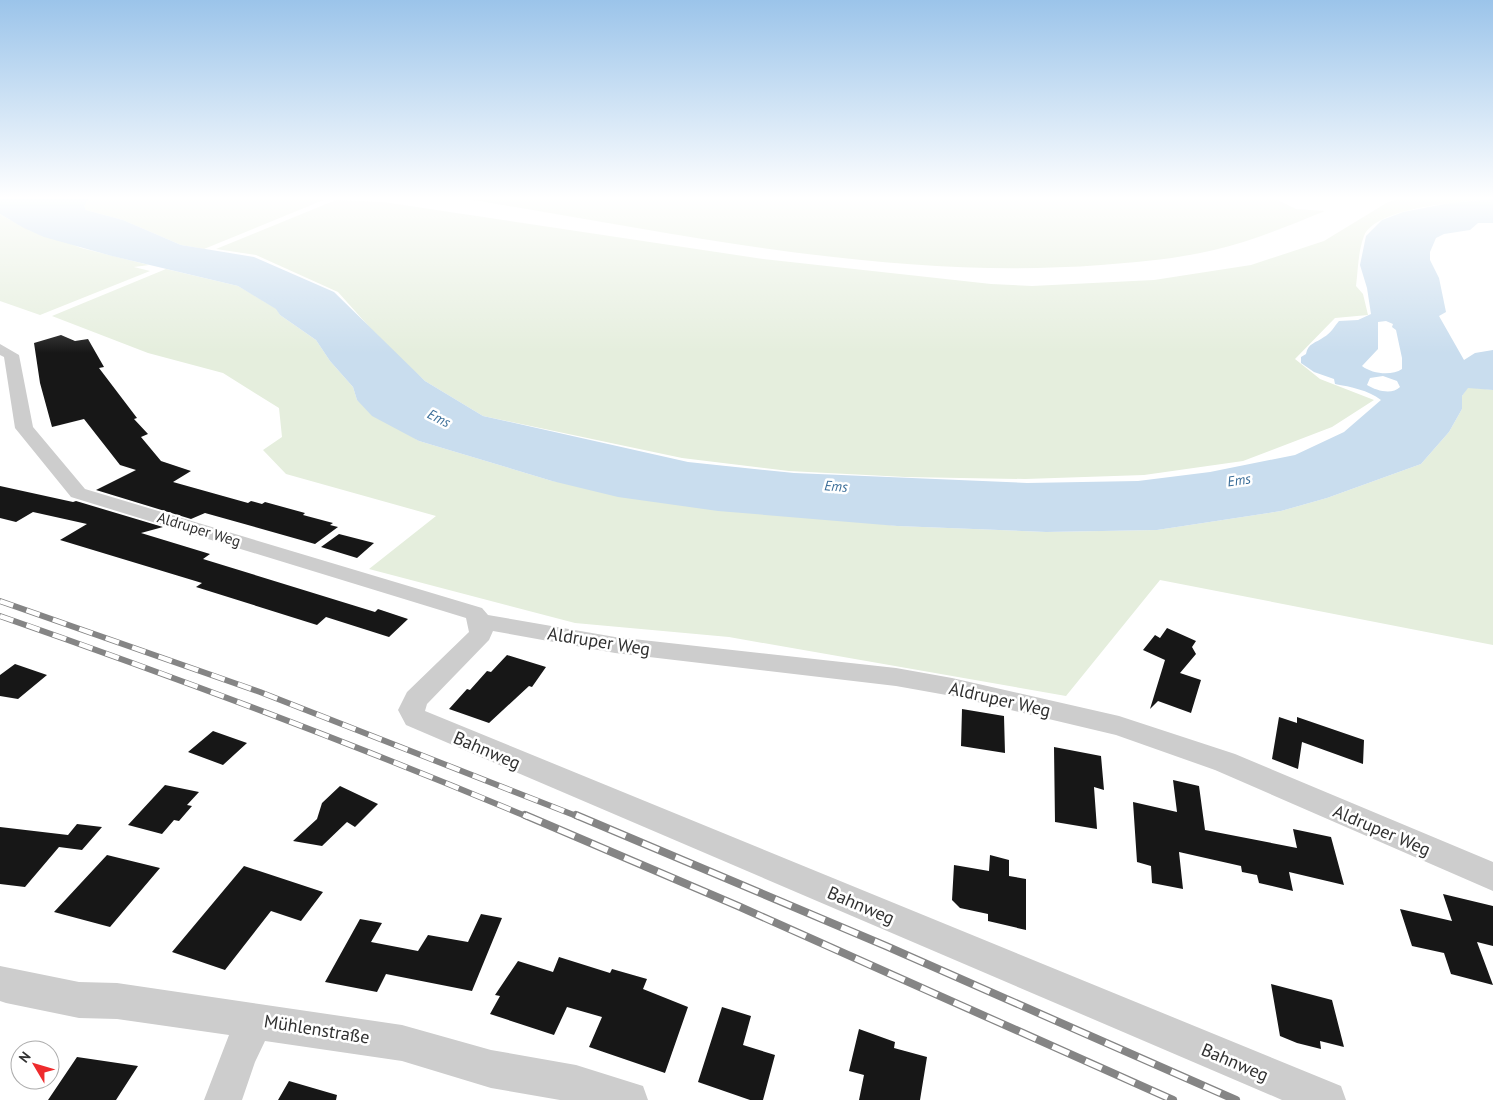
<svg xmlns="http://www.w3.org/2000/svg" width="1493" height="1100" font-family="'PT Sans',sans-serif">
	<rect width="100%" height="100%" fill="#fff"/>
	<path fill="#e5eedd" d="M 89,199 L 326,199 L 204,249 L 181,245 L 123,220 L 86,210 L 84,206 Z
		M 467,199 L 1276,199 L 1296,209 L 1325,211 C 1288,226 1252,241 1214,250 C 1176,259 1139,262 1101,265 C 889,281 675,233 467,199 Z
		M 1398,199 L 1489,199 C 1460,202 1376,207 1364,236 C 1358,251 1358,271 1356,286 L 1363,294 L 1368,315 L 1335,318 L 1295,359 L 1320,379 L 1374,400 L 1332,427 L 1243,461 L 1144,475 L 1025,479 L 905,477 L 789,471 L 682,458 L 483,416 L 425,381 L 381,340 L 338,292 L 256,255 L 216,249 L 336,200 L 383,202 L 763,259 L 991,284 L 1032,286 L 1154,280 L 1251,265 L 1324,241 L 1388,202 Z
		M 0,214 L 8,219 L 81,248 L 149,265 L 134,267 L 150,271 L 40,315 L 0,301 Z
		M 166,269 L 238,286 L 277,309 L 280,315 L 316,340 L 330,361 L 353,387 L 357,400 L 419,441 L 552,481 L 897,526 L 1046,532 L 1157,530 L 1281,511 L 1327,498 L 1421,464 L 1449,432 L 1462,409 L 1462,396 L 1468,387 L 1493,390 L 1493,645 L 1160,580 L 1066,696 L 729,637 L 575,623 L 369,569 L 436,516 L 286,474 L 263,450 L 282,437 L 279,408 L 223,373 L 148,353 L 52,316 Z"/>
	<path fill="#c9ddee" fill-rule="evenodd" d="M 0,199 L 89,199 L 84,206 L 86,210 L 123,220 L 181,245 L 254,257 L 334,292 L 425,381 L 483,416 L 688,462 L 794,473 L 1027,483 L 1138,481 L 1210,472 L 1295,455 L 1344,432 L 1381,400 C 1368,390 1351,387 1335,384 L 1334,379 L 1314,372 L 1301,363 L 1301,357 L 1306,354 C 1308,343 1316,343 1324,337 C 1330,334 1334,327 1339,321 L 1358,320 L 1371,314 L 1367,288 L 1360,265 L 1366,236 L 1382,220 L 1403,212 L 1450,203 L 1493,199 L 1493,223 L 1478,223 L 1470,230 L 1444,234 L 1436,238 L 1430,252 L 1430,260 L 1439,278 L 1446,312 L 1439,316 L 1464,360 L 1475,353 L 1493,350 L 1493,390 L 1468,388 L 1462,396 L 1462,409 L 1449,432 L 1421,464 L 1327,498 L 1281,511 L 1157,530 L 1046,532 L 897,526 L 718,511 L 618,497 L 552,481 L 419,441 L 372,416 L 357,400 L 353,387 L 330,361 L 316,340 L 280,315 L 276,309 L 238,286 L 112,256 L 44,237 L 24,228 L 0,214 ZM 1386,321 L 1393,324 L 1392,327 L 1396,330 L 1402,358 L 1402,369 C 1392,376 1372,374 1362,366 L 1378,349 L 1378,322 ZM 1383,376 L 1397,381 L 1400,387 C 1392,395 1377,391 1367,385 L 1370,378 Z"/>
	<path fill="#171717" d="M 61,335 L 75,341 L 88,339 L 104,367 L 99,368 L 137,418 L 134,419 L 148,434 L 141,437 L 161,461 L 191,471 L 173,482 L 248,503 L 251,501 L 262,504 L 265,502 L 305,513 L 303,515 L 333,523 L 330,525 L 338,527 L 315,544 L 205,513 L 191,519 L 96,490 L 136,470 L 120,465 L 84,419 L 52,427 L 40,383 L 34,343 Z
		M 0,486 L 73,502 L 76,501 L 163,527 L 141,533 L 210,554 L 203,559 L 375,612 L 378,609 L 408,619 L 389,637 L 326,617 L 317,625 L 196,587 L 202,583 L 60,540 L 87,524 L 33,512 L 16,522 L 0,518 Z
		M 339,534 L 374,543 L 357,558 L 321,547 Z
		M 1167,628 L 1196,641 L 1192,647 L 1196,654 L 1180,673 L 1201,680 L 1191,713 L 1158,701 L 1150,709 L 1165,660 L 1143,650 L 1155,635 L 1160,638 Z
		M 507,655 L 546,667 L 532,687 L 529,686 L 489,723 L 449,709 L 467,689 L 470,690 L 487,671 L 491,672 Z
		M 15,664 L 47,675 L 18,699 L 0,696 L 0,675 Z
		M 962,709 L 1004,716 L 1005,753 L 961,746 Z
		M 1279,717 L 1297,723 L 1297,717 L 1364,740 L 1363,764 L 1302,742 L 1298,769 L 1272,759 Z
		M 213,731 L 247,743 L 223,765 L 188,752 Z
		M 1054,747 L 1101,756 L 1104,790 L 1094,787 L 1097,829 L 1055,822 Z
		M 1173,780 L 1199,786 L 1205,830 L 1297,848 L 1293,829 L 1331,837 L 1344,885 L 1289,872 L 1293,891 L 1259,883 L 1257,875 L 1242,872 L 1241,866 L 1179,852 L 1183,889 L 1152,883 L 1151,866 L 1137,862 L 1133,802 L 1177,812 Z
		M 165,785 L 199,792 L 187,805 L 192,806 L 179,821 L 174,820 L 162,834 L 128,825 Z
		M 340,786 L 378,804 L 355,827 L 347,822 L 322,846 L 293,841 L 317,819 L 322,803 Z
		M 77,824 L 102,827 L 82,850 L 59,847 L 25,887 L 0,884 L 0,827 L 68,835 Z
		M 107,855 L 160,868 L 110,927 L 54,912 Z
		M 990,855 L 1009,860 L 1009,876 L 1026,879 L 1026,930 L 988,921 L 988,914 L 960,908 L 952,900 L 954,865 L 989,871 Z
		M 244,866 L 323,892 L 301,921 L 271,911 L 225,970 L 172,952 Z
		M 1443,894 L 1493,906 L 1493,946 L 1477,942 L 1493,985 L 1451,974 L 1444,953 L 1412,946 L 1400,909 L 1452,921 Z
		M 481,914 L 502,918 L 472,991 L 386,974 L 377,992 L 325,982 L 360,919 L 382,923 L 371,942 L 418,951 L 428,935 L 468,942 Z
		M 559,957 L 610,973 L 612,969 L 647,979 L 643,989 L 688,1007 L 665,1073 L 589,1047 L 602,1017 L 567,1007 L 554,1035 L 490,1014 L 500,996 L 495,995 L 518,961 L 553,972 Z
		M 1271,984 L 1332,1000 L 1344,1047 L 1320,1041 L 1321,1049 L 1297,1043 L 1280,1036 Z
		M 722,1007 L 751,1016 L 743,1045 L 775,1055 L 763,1100 L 750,1100 L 698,1082 Z
		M 859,1029 L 895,1042 L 894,1048 L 927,1057 L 920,1100 L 859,1100 L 864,1075 L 849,1071 Z
		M 77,1057 L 138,1066 L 116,1100 L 48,1100 Z
		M 289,1081 L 337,1095 L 336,1100 L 278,1100 Z"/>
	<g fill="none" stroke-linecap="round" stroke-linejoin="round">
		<path fill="#cdcdcd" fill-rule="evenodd" d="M 0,344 L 19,355 L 33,427 L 85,489 L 482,608 L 488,615 L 615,637 L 896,668 L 952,678 L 1119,716 L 1235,754 L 1493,862 L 1493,891 L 1215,770 L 1116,735 L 952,696 L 896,686 L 615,653 L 493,631 L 489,640 L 427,704 L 425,711 L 1341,1086 L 1346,1100 L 1282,1100 L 406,725 L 398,710 L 407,692 L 469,632 L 466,618 L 71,497 L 15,428 L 4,357 L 0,355 Z
			M 0,966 L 79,982 L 117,983 L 402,1025 L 491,1050 L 576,1065 L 643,1086 L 648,1100 L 560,1100 L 491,1088 L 402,1061 L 265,1041 L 255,1062 L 242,1100 L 204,1100 L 229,1035 L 117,1019 L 79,1018 L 6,1003 L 0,1001 Z"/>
		<defs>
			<path id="rail-far1" d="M 0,601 L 260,692 L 579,817
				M 0,616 C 178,678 354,744 528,817"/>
			<path id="rail" d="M 525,815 L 738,906 L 1173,1100
				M 576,815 L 886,946 L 1236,1100"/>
		</defs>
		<use href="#rail-far1" stroke="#858585" stroke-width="6"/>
		<use href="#rail" stroke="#858585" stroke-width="8"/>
		<use href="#rail-far1" stroke="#fff" stroke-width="4.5" stroke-dasharray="14" stroke-linecap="butt"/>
		<use href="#rail" stroke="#fff" stroke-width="5.5" stroke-dasharray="18" stroke-linecap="butt"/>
	</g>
	<linearGradient id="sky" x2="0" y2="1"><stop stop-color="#9bc4ea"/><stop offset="0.56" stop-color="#fff"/><stop offset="1" stop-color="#fff" stop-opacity="0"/></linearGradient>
	<rect width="1493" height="353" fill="url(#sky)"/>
	<g text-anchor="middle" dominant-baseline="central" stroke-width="5" stroke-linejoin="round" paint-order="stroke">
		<g font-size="14" font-style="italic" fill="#396c97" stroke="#fff">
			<text transform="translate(439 418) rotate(27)">Ems</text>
			<text transform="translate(1239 480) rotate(-8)">Ems</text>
			<text transform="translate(836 486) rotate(4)">Ems</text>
		</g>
		<g font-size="15" fill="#303030" stroke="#fff">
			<text transform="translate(199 529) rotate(17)">Aldruper Weg</text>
		</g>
		<g font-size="18" fill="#303030" stroke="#fff">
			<text transform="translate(599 641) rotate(9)">Aldruper Weg</text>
			<text transform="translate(1000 699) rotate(13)">Aldruper Weg</text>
			<text transform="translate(487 750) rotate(23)">Bahnweg</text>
			<text transform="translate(1382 830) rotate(23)">Aldruper Weg</text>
			<text transform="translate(861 905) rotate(23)">Bahnweg</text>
			<text transform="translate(317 1029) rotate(9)">Mühlenstraße</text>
			<text transform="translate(1235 1062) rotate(23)">Bahnweg</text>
		</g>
	</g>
	<g transform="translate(35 1065) rotate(308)"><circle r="24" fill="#ffffff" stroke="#acacac"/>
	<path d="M0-4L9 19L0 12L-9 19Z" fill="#ee2b2d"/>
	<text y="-8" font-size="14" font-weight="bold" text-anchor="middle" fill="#303030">N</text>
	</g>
</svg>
